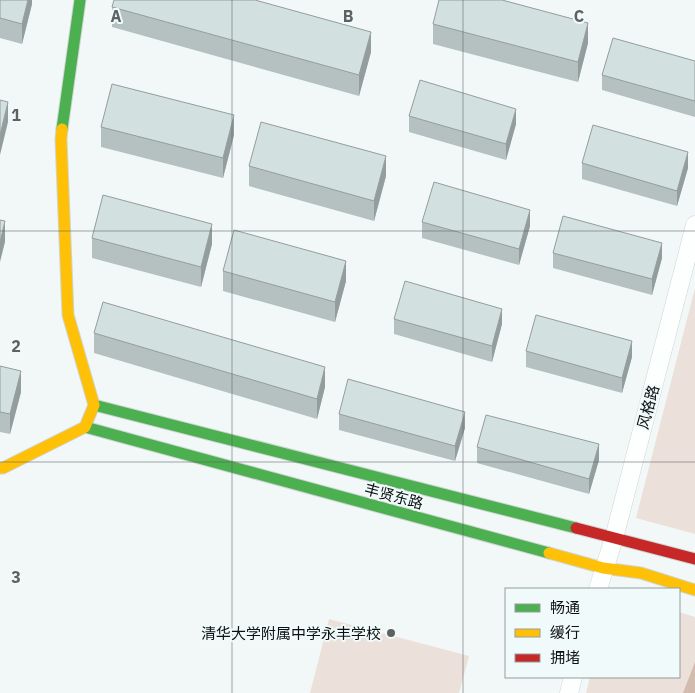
<svg xmlns="http://www.w3.org/2000/svg" width="695" height="693" font-family="'IBM Plex Sans','Noto Sans SC',sans-serif">
	<rect width="100%" height="100%" fill="#f2f8f8"/>
	<path fill="#ebe0da" d="M 695,288 L 695,534 L 636,518 Z
		M 679,612 L 695,617 L 695,693 L 586,693 L 590,677 L 679,677 Z
		M 329,619 L 469,656 L 459,693 L 310,693 Z"/>
	<path fill="#d4bbb0" d="M 695,662 L 695,693 L 683,693 Z"/>
	<g fill="none" stroke-linecap="round" stroke-linejoin="round">
		<defs>
			<path id="street" d="M 598,589 L 614,538 L 695,225
				M 569,693 L 573,677"/>
			<path id="fast" d="M 62,129 L 80,0
				M 94,405 L 576,528
				M 85,427 L 549,553"/>
			<path id="slow" d="M 0,468 L 3,468 L 85,427 L 94,405 L 68,315 L 61,139 L 62,129
				M 549,553 L 603,568 L 641,573 L 695,590"/>
			<path id="jam" d="M 576,528 L 695,559"/>
		</defs>
		<use href="#street" stroke="#d0d5d5" stroke-width="19"/>
		<use href="#fast" stroke="#d0d5d5" stroke-width="13"/>
		<use href="#slow" stroke="#d0d5d5" stroke-width="13"/>
		<use href="#jam" stroke="#d0d5d5" stroke-width="13"/>
		<use href="#street" stroke="#fdfefe" stroke-width="18"/>
		<use href="#fast" stroke="#4caf50" stroke-width="11"/>
		<use href="#slow" stroke="#ffc107" stroke-width="11"/>
		<use href="#jam" stroke="#c62828" stroke-width="11"/>
	</g>
	<path fill="#b5c1c1" d="M 0,0 L 32,0 L 32,4 L 22,44 L 0,38 Z
		M 112,7 L 371,52 L 359,96 L 112,27 Z
		M 433,24 L 588,43 L 578,82 L 433,44 Z
		M 695,61 L 695,117 L 602,90 L 602,75 Z
		M 409,116 L 516,124 L 506,160 L 409,132 Z
		M 101,127 L 234,135 L 223,178 L 101,147 Z
		M 582,163 L 688,168 L 677,206 L 582,179 Z
		M 249,166 L 386,176 L 374,221 L 249,186 Z
		M 422,222 L 530,226 L 519,265 L 422,238 Z
		M 92,238 L 212,244 L 201,287 L 92,258 Z
		M 553,253 L 662,258 L 652,295 L 553,268 Z
		M 223,271 L 346,281 L 335,322 L 223,291 Z
		M 394,319 L 502,324 L 492,362 L 394,334 Z
		M 94,333 L 325,387 L 317,419 L 94,353 Z
		M 526,351 L 632,357 L 622,393 L 526,367 Z
		M 0,366 L 21,392 L 10,434 L 0,432 Z
		M 339,414 L 465,428 L 455,461 L 339,430 Z
		M 477,447 L 599,460 L 589,494 L 477,463 Z"/>
	<path fill="#949d9d" d="M 28,0 L 32,0 L 32,4 L 22,44 L 22,24 Z
		M 588,23 L 588,43 L 578,82 L 578,62 Z
		M 371,32 L 371,52 L 359,96 L 359,75 Z
		M 8,102 L 8,122 L 0,155 L 0,135 Z
		M 516,109 L 516,124 L 506,160 L 506,144 Z
		M 234,115 L 234,135 L 223,178 L 223,158 Z
		M 688,152 L 688,168 L 677,206 L 677,191 Z
		M 386,156 L 386,176 L 374,221 L 374,201 Z
		M 530,210 L 530,226 L 519,265 L 519,249 Z
		M 5,221 L 5,242 L 0,262 L 0,242 Z
		M 212,224 L 212,244 L 201,287 L 201,267 Z
		M 662,243 L 662,258 L 652,295 L 652,279 Z
		M 346,261 L 346,281 L 335,322 L 335,302 Z
		M 502,309 L 502,324 L 492,362 L 492,346 Z
		M 632,341 L 632,357 L 622,393 L 622,378 Z
		M 325,367 L 325,387 L 317,419 L 317,399 Z
		M 21,371 L 21,392 L 10,434 L 10,414 Z
		M 465,412 L 465,428 L 455,461 L 455,446 Z
		M 599,444 L 599,460 L 589,494 L 589,479 Z"/>
	<path fill="#d3e0e0" stroke="#949d9d" d="M 0,0 L 28,0 L 22,24 L 0,18 Z
		M 114,0 L 255,0 L 371,32 L 359,75 L 112,7 Z
		M 439,0 L 502,0 L 588,23 L 578,62 L 433,24 Z
		M 613,38 L 695,61 L 695,101 L 602,75 Z
		M 420,80 L 516,109 L 506,144 L 409,116 Z
		M 112,84 L 234,115 L 223,158 L 101,127 Z
		M 0,100 L 8,102 L 0,135 Z
		M 261,122 L 386,156 L 374,201 L 249,166 Z
		M 593,125 L 688,152 L 677,191 L 582,163 Z
		M 434,182 L 530,210 L 519,249 L 422,222 Z
		M 103,195 L 212,224 L 201,267 L 92,238 Z
		M 563,216 L 662,243 L 652,279 L 553,253 Z
		M 0,220 L 5,221 L 0,242 Z
		M 234,230 L 346,261 L 335,302 L 223,271 Z
		M 405,281 L 502,309 L 492,346 L 394,319 Z
		M 103,302 L 325,367 L 317,399 L 94,333 Z
		M 536,315 L 632,341 L 622,378 L 526,351 Z
		M 0,366 L 21,371 L 10,414 L 0,412 Z
		M 348,379 L 465,412 L 455,446 L 339,414 Z
		M 486,415 L 599,444 L 589,479 L 477,447 Z"/>
	<path fill="none" stroke="#5d6161" stroke-width="1" stroke-opacity="0.55" d="M 232,0 L 232,693M 463,0 L 463,693M 0,231 L 695,231M 0,462 L 695,462"/>
	<circle fill="#5d6161" stroke="#f0fafa" stroke-width="2" cx="391" cy="633" r="5"/>
	<g text-anchor="middle" dominant-baseline="central" stroke-width="4" stroke-linejoin="round" paint-order="stroke">
		<g font-size="15" fill="#0d1010" stroke="#f0fafa">
			<text transform="translate(648 407) rotate(-75)">风格路</text>
			<text transform="translate(394 496) rotate(15)">丰贤东路</text>
		</g>
		<g font-size="15" fill="#0d1010" stroke="#f0fafa" text-anchor="end">
			<text x="381" y="633">清华大学附属中学永丰学校</text>
		</g>
	</g>
	<g font-size="16" text-anchor="middle" font-weight="bold" fill="#5d6161" stroke="#f0fafa" stroke-width="4" stroke-linejoin="round" paint-order="stroke">
		<text x="116" y="22">A</text>
		<text x="348" y="22">B</text>
		<text x="579" y="22">C</text>
		<text x="16" y="121">1</text>
		<text x="16" y="352">2</text>
		<text x="16" y="583">3</text>
	</g>
	<rect x="505" y="588" width="175" height="90" fill="#f0fafa" stroke="#959c9c"/>
	<rect x="515" y="604" width="25" height="8" fill="#4caf50" stroke="#959c9c"/>
	<text x="550" y="613" font-size="15" fill="#0d1010">畅通</text>
	<rect x="515" y="629" width="25" height="8" fill="#ffc107" stroke="#959c9c"/>
	<text x="550" y="638" font-size="15" fill="#0d1010">缓行</text>
	<rect x="515" y="654" width="25" height="8" fill="#c62828" stroke="#959c9c"/>
	<text x="550" y="663" font-size="15" fill="#0d1010">拥堵</text>
</svg>
